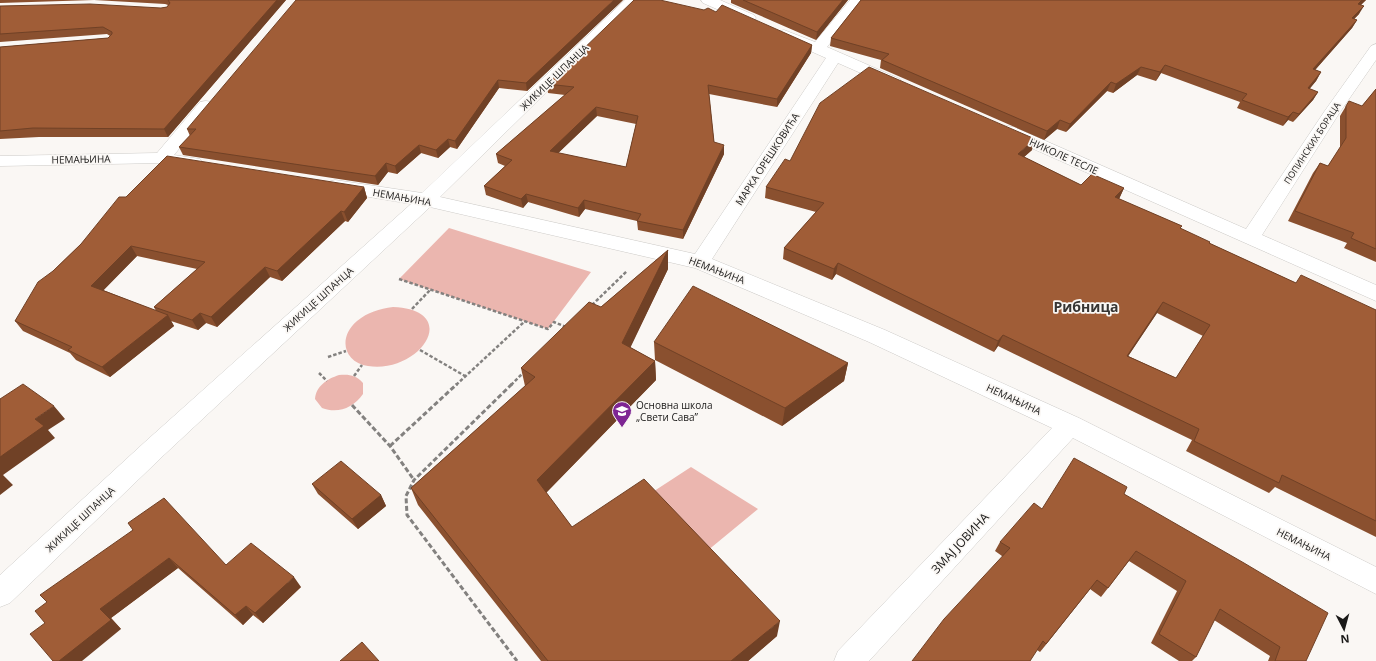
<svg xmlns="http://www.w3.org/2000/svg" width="1376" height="661" font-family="'Open Sans',sans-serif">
	<rect width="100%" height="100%" fill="#faf7f4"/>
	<path fill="#ebb6af" d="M 449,228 L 591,272 L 548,329 L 399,279 Z
		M 393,307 C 463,310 420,374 368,366 C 343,362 338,337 357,321 C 368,312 379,309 393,307 Z
		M 339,375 C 349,374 356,375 363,383 L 363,394 C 353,408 338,414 322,408 L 315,399 C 316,386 327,379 339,375 Z
		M 691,467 L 758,509 L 701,556 L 645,497 Z"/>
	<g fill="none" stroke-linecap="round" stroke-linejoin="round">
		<defs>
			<path id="minor" d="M 625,0 L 640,0 L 440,197 L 695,254 L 826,58 L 779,37 L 777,34 L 779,31 L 784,30 L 815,42 L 850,0 L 864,0 L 827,47 L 900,79 L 902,82 L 900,85 L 894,87 L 888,85 L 838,63 L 712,259 L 885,330 L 1079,418 L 1376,567 L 1376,594 L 1073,438 L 869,661 L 834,661 L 838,651 L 1052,428 L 869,342 L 695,268 L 430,207 L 164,455 L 10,603 L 0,607 L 0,575 L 146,441 L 411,204 L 328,190 L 326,186 L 328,182 L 335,180 L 422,193 Z
				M 701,0 L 720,0 L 754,15 L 756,18 L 754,21 L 749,22 L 744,21 L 703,3 Z
				M 1376,44 L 1376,60 L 1340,112 L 1262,235 L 1376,285 L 1376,301 L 1002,135 L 999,131 L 1002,127 L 1008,126 L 1014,127 L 1246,229 L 1324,112 L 1371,46 Z
				M 206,101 L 212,102 L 214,106 L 174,155 L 200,159 L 203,163 L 200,167 L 194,168 L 162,163 L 0,166 L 0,156 L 157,153 L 200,102 Z"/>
		</defs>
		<use href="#minor" stroke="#cdcbc8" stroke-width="1"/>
		<path stroke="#83817f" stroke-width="2.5" stroke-dasharray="3.5 2" stroke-linecap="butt" d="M 399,279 L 548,329 L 554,322 L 566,327
			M 592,305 L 627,271
			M 412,309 L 430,290
			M 420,350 L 465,376
			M 328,357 L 346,351
			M 319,373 L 327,381
			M 354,376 L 362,365
			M 456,385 L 524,322
			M 511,385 L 524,372"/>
		<path stroke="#83817f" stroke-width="3" stroke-dasharray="5 2.5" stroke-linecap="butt" d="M 512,384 L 414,480 L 406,496 L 407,515 L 517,661
			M 352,405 L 390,446 L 414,480
			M 390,446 L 457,384"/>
		<use href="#minor" fill="#fff" fill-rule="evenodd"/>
	</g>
	<path fill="#8a502f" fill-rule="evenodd" d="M 0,0 L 286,0 L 168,137 L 39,137 L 0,139 L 0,47 L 108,38 L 110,36 L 107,34 L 0,42 L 0,6 L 161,8 L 167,7 L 168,5 L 165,4 L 94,0 L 0,3 Z
		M 623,0 L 527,91 L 499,88 L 457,149 L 450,147 L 438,158 L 421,153 L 397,174 L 388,172 L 378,185 L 183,155 L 179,147 L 190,136 L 187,129 Z
		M 731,0 L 848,0 L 816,40 L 731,3 Z
		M 861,0 L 1366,0 L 1361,5 L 1359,14 L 1354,19 L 1357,20 L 1352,28 L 1315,70 L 1321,72 L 1316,81 L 1309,89 L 1318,92 L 1313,100 L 1293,122 L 1288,120 L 1283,126 L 1237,108 L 1240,102 L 1161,73 L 1156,81 L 1137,75 L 1113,93 L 1107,91 L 1066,132 L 1057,129 L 1044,140 L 880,68 L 881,60 L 830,46 L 831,38 Z
		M 716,12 L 812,45 L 811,53 L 777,107 L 709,94 L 714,142 L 724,154 L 683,239 L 638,230 L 637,221 L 585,209 L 579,217 L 528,202 L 523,208 L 486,195 L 484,186 L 505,166 L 498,163 L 496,154 L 565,95 L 548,93 L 547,84 ZM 597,116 L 636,124 L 626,167 L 558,153 Z
		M 1376,89 L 1376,262 L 1344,248 L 1347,243 L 1288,221 L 1313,173 L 1320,163 L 1328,166 L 1340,148 L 1340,116 L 1346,106 L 1362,106 Z
		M 1032,150 L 1024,157 L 1081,185 L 1124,188 L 1119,199 L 1182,226 L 1180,228 L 1209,243 L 1296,283 L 1376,310 L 1376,537 L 1275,487 L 1269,493 L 1186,451 L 1192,440 L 998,346 L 994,352 L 836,274 L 832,280 L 783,259 L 784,248 L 816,212 L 765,198 L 766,187 L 790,161 ZM 1157,313 L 1203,336 L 1176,378 L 1128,356 Z
		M 364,187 L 367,198 L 348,222 L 345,221 L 282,281 L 270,277 L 217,327 L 206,323 L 198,330 L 171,321 L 174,326 L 110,377 L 76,360 L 70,353 L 23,331 L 15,321 L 53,271 L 81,244 L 126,197 ZM 137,256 L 197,269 L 154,307 L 156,311 L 103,290 Z
		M 668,250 L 668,269 L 630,347 L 655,361 L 656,380 L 546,493 L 572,527 L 777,636 L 748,661 L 541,661 L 418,505 L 411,488 L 525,386 L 521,368 L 601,307 Z
		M 654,342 L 848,363 L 844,381 L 782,426 L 655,360 Z
		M 312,484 L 381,495 L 386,506 L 358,529 L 318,494 Z
		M 1124,494 L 1306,661 L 1268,661 L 1270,656 L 1214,620 L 1196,657 L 1192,661 L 1179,661 L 1151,643 L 1177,591 L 1129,561 L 1101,597 L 1090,589 L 1040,652 L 1037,650 L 1002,556 L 995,551 L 1000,542 L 1042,509 Z
		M 133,530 L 226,565 L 301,587 L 263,623 L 253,615 L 243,625 L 178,568 L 111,618 L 121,629 L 45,623 L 47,602 Z"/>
	<path fill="#704126" d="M 277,0 L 286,0 L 168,137 L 164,129 Z
		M 614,0 L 623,0 L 527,91 L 526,83 Z
		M 843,0 L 848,0 L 816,40 L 817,32 Z
		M 1362,0 L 1366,0 L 1353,12 L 1358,4 Z
		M 1364,6 L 1359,14 L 1347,26 L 1352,18 Z
		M 1357,20 L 1352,28 L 1308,78 L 1313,69 Z
		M 812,45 L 811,53 L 777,107 L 777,99 Z
		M 1165,65 L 1161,73 L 1156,81 L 1160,72 Z
		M 1141,67 L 1137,75 L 1113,93 L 1116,84 Z
		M 1321,72 L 1316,81 L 1303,97 L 1308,88 Z
		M 498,80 L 499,88 L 457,149 L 455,141 Z
		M 1111,82 L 1107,91 L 1066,132 L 1070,124 Z
		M 1318,92 L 1313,100 L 1293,122 L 1299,114 Z
		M 596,107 L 597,116 L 551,160 L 550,151 Z
		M 1293,112 L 1288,120 L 1283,126 L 1288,117 Z
		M 1060,120 L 1057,129 L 1044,140 L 1047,131 Z
		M 448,139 L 450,147 L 438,158 L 436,150 Z
		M 1035,139 L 1032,150 L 1015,165 L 1018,154 Z
		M 419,145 L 421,153 L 397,174 L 395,166 Z
		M 724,145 L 724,154 L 683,239 L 683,230 Z
		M 386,163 L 388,172 L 378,185 L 375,176 Z
		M 364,187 L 367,198 L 348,222 L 344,212 Z
		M 1124,188 L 1119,199 L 1115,197 Z
		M 526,194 L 528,202 L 523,208 L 521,199 Z
		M 584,200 L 585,209 L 579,217 L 578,208 Z
		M 341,211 L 345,221 L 282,281 L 277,271 Z
		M 131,246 L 137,256 L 98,296 L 91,286 Z
		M 668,250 L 668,269 L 624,361 L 622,343 Z
		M 838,263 L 836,274 L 832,280 L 834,269 Z
		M 265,267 L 270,277 L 217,327 L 211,317 Z
		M 1163,302 L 1157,313 L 1121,367 L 1127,356 Z
		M 200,313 L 206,323 L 198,330 L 192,320 Z
		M 168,315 L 174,326 L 110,377 L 102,367 Z
		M 1003,335 L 998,346 L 994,352 L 998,341 Z
		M 655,361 L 656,380 L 541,498 L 537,480 Z
		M 848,363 L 844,381 L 782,426 L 785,408 Z
		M 54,406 L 65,419 L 48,430 L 55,438 L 3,475 L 13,485 L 0,495 L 0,457 L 35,419 Z
		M 381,495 L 386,506 L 358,529 L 352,519 Z
		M 169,558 L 178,568 L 111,618 L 121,629 L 82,661 L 59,661 L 100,609 Z
		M 294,577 L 301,587 L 263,623 L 255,613 Z
		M 1097,580 L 1090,589 L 1040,652 L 1046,644 Z
		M 246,606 L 253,615 L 243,625 L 235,615 Z
		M 780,621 L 777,636 L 748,661 L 731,661 Z"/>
	<path fill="#a05d37" stroke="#704126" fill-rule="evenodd" d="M 168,0 L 277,0 L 164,129 L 33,128 L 0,131 L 0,47 L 108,38 L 112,34 L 112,32 L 103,27 L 0,34 L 0,6 L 90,4 L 161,8 L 167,7 L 170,3 Z
		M 296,0 L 614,0 L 526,83 L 498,80 L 455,141 L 448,139 L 436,150 L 419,145 L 395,166 L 386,163 L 375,176 L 179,147 L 196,129 L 187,129 Z
		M 634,0 L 660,0 L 704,10 L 708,8 L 716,12 L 722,5 L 812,45 L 777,99 L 708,85 L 714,142 L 724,145 L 683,230 L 637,221 L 641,214 L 584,200 L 578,208 L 526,194 L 521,199 L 484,186 L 512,160 L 496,154 L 574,87 L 547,84 ZM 596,107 L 638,116 L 626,167 L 550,151 Z
		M 743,0 L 843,0 L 817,32 Z
		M 861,0 L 1362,0 L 1358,4 L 1364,6 L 1352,18 L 1357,20 L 1313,69 L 1321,72 L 1308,88 L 1318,92 L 1299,114 L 1293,112 L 1288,117 L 1242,100 L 1247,94 L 1165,65 L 1160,72 L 1141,67 L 1116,84 L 1111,82 L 1070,124 L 1060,120 L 1047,131 L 882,60 L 889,54 L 831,38 Z
		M 869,67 L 1035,139 L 1018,154 L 1081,185 L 1092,174 L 1124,188 L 1115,197 L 1182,226 L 1180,228 L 1210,242 L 1209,243 L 1296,283 L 1301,275 L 1376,310 L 1376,521 L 1282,475 L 1279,483 L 1194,441 L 1199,429 L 1003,335 L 998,341 L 838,263 L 834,269 L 784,248 L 824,203 L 766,187 L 785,159 L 790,161 L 820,103 ZM 1163,302 L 1210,325 L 1176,378 L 1127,356 Z
		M 1376,89 L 1376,249 L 1351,238 L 1354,233 L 1295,211 L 1320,163 L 1328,166 L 1346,138 L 1346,106 L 1349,101 L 1362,106 Z
		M 167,156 L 364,187 L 344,212 L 341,211 L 277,271 L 265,267 L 211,317 L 200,313 L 192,320 L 154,307 L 205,262 L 131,246 L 91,286 L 168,315 L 102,367 L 68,350 L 72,347 L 15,321 L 38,282 L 53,271 L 81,244 L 119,197 L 126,197 Z
		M 668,250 L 622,343 L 655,361 L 537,480 L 572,527 L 644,479 L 780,621 L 731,661 L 548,661 L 411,488 L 535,377 L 521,368 L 589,302 L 601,307 Z
		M 693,286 L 848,363 L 785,408 L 654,342 Z
		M 23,384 L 54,406 L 35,419 L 44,426 L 0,457 L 0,399 Z
		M 1074,458 L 1127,487 L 1124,494 L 1244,563 L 1328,613 L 1306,661 L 1275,661 L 1280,647 L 1220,609 L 1196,657 L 1159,634 L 1186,581 L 1136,551 L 1108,588 L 1097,580 L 1046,644 L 1043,641 L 1030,661 L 912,661 L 944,619 L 1010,548 L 1000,542 L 1034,503 L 1042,509 Z
		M 341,461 L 381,495 L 352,519 L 312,484 Z
		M 164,498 L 226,565 L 251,543 L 294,577 L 255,613 L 246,606 L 235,615 L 169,558 L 100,609 L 111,620 L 59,661 L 53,661 L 30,634 L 45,623 L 35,611 L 47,602 L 40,595 L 133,530 L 128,523 Z
		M 362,642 L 379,661 L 340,661 Z"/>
	<defs>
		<symbol id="school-pin" viewBox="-11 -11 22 30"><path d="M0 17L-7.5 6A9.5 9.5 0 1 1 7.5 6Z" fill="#7e2593" stroke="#faf7f4"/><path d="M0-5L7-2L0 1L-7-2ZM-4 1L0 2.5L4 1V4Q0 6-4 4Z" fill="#fff"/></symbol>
	</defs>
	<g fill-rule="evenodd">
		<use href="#school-pin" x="611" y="400" width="22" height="30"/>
	</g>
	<g text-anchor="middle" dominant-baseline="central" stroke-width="3.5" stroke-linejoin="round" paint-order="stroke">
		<g font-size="9" fill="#1a1918" stroke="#faf7f4">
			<text transform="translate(1312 143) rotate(-57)">ПОПИНСКИХ БОРАЦА</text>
		</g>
		<g font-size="10" fill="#1a1918" stroke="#faf7f4">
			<text transform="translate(554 77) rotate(-44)">ЖИКИЦЕ ШПАНЦА</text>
			<text transform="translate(1064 156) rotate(24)">НИКОЛЕ ТЕСЛЕ</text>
			<text transform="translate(81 159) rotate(-1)">НЕМАЊИНА</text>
			<text transform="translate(767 159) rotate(-57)">МАРКА ОРЕШКОВИЋА</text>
			<text transform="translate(402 197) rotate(10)">НЕМАЊИНА</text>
			<text transform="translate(717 270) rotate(21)">НЕМАЊИНА</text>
			<text transform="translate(318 299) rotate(-42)">ЖИКИЦЕ ШПАНЦА</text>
			<text transform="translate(1014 399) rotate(25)">НЕМАЊИНА</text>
			<text transform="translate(80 519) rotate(-43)">ЖИКИЦЕ ШПАНЦА</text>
			<text transform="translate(1304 544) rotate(27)">НЕМАЊИНА</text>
		</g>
		<g font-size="10" fill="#1a1918" stroke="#faf7f4" text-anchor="start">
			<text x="636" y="405">Основна школа<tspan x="636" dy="12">„Свети Сава”</tspan></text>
		</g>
		<g font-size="12" fill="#1a1918" stroke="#faf7f4">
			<text transform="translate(960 543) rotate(-47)">ЗМАЈ ЈОВИНА</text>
		</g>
		<g font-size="14" font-weight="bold" fill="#373533" stroke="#faf7f4">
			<text x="1086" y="306">Рибница</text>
		</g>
	</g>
	<g transform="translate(1344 629) rotate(174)" stroke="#faf7f4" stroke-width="3" paint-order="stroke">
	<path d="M0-3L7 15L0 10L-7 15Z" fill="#1a1918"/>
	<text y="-6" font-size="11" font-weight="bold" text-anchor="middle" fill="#1a1918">N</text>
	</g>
</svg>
